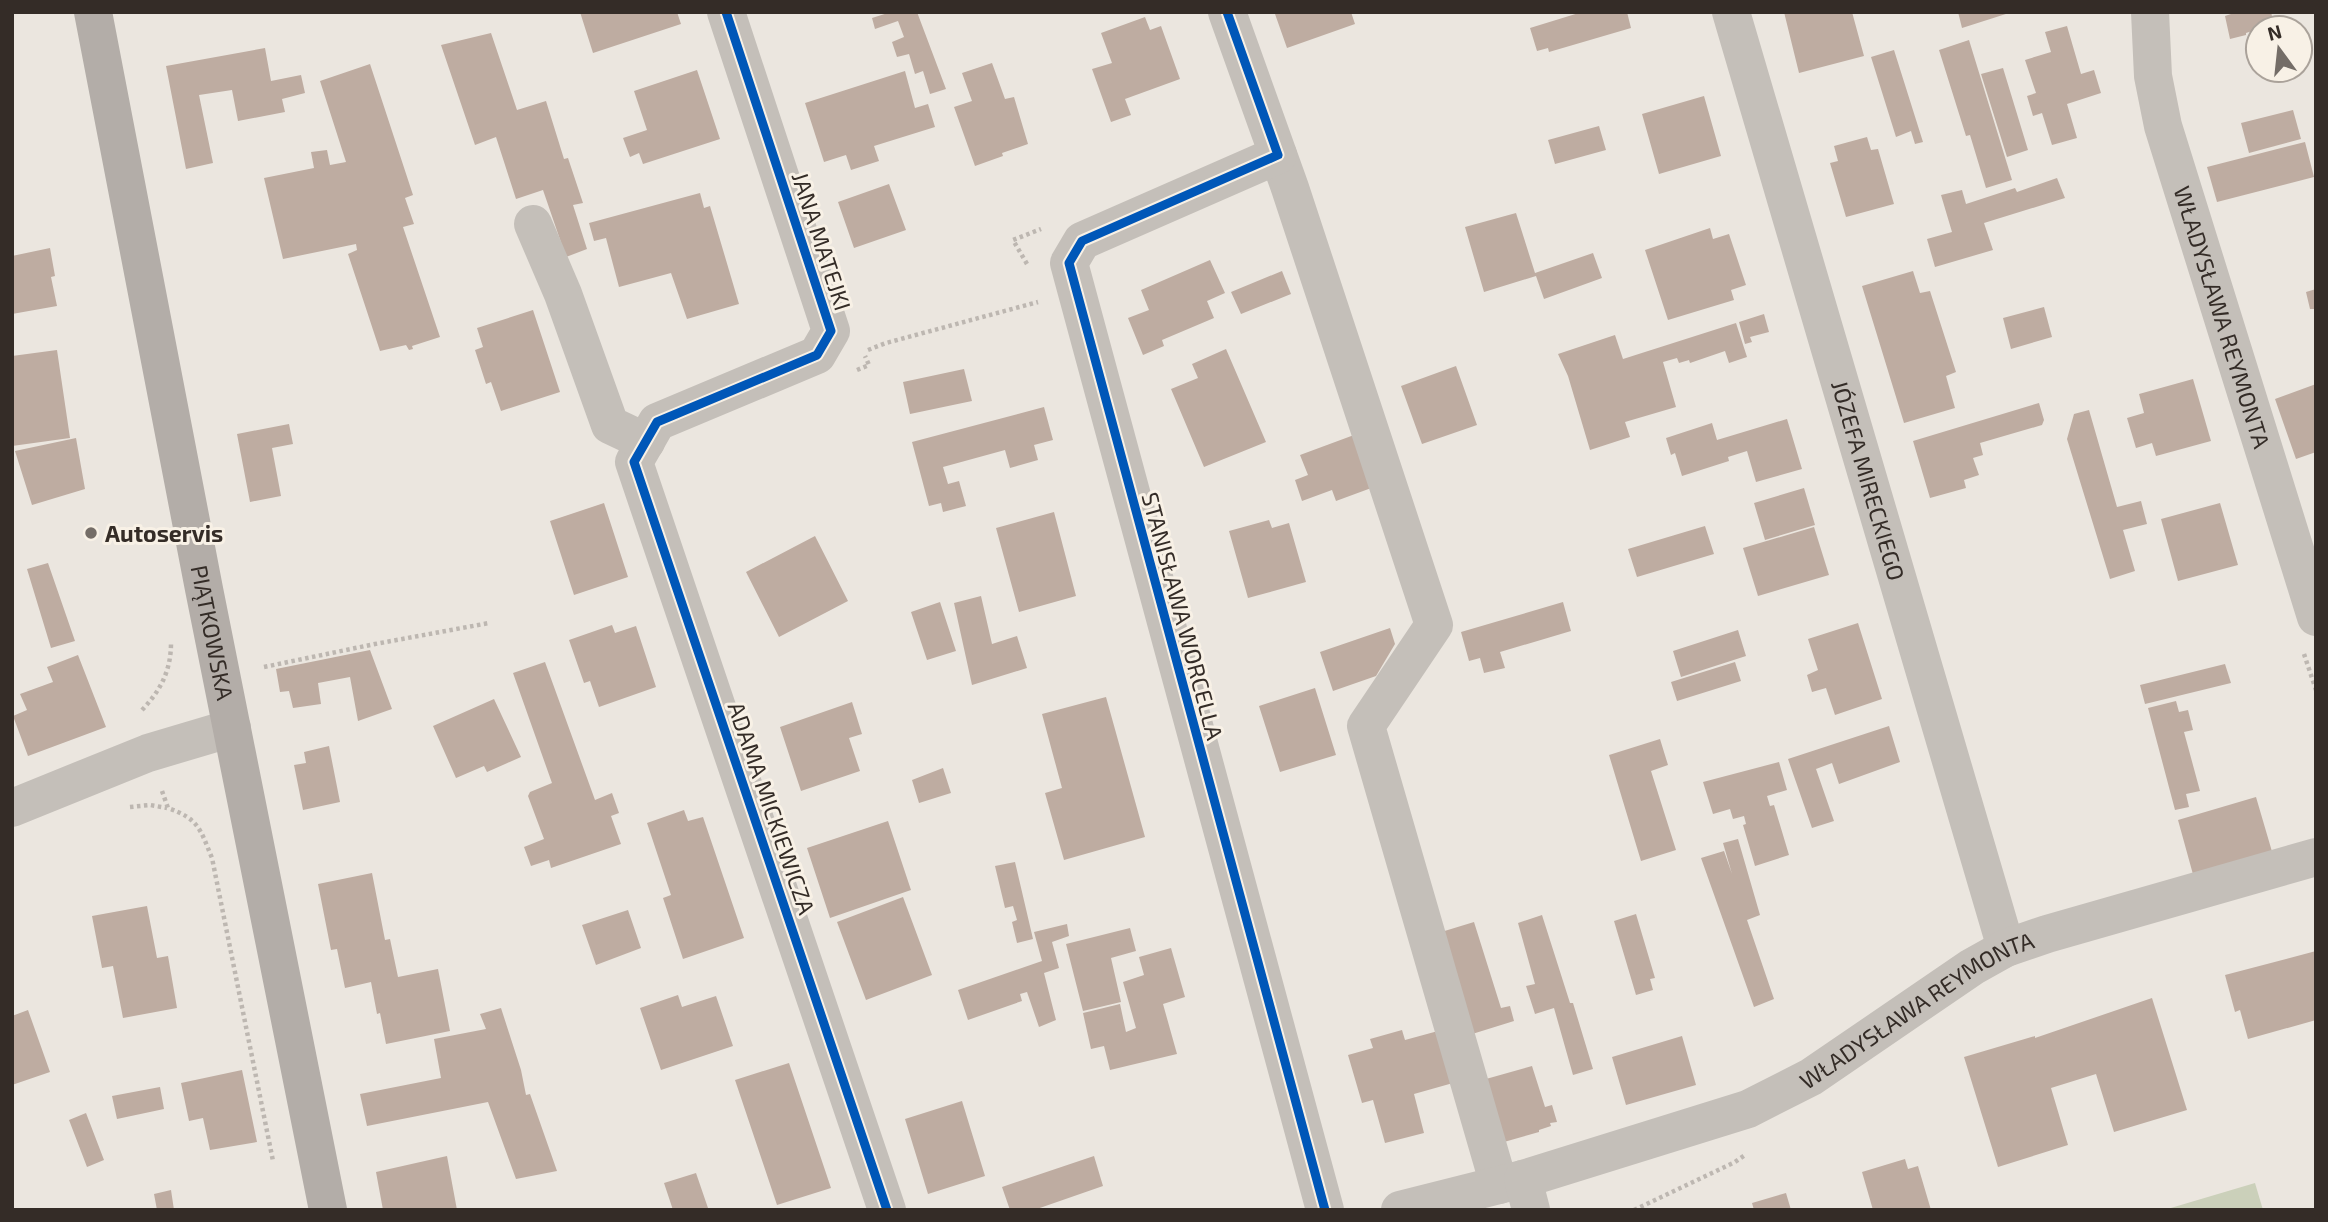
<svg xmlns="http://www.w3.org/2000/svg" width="2328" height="1222" font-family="'Exo 2',sans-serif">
	<rect width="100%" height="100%" fill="#ebe6df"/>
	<path fill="#cbd0ba" d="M 2255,1183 L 2263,1210 L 2164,1210 Z"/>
	<path fill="#beaca1" d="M 580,12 L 677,12 L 681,24 L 593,53 Z
		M 891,12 L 917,12 L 946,89 L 930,94 L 923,71 L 915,74 L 909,54 L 897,57 L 892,42 L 904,37 L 898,21 L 875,29 L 872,18 Z
		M 1280,12 L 1351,12 L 1355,24 L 1287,48 L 1275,14 Z
		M 1582,12 L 1627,12 L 1631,28 L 1549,52 L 1548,48 L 1537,51 L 1530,28 Z
		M 1784,12 L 1852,12 L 1864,56 L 1799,73 Z
		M 1958,12 L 2009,12 L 2009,13 L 1962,28 Z
		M 2237,12 L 2271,12 L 2274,24 L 2246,33 L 2246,35 L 2230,39 L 2225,16 Z
		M 1145,17 L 1150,30 L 1161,26 L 1180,79 L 1125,99 L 1131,115 L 1111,122 L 1092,69 L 1112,63 L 1101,33 Z
		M 2067,26 L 2081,74 L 2094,70 L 2101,93 L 2067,104 L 2077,138 L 2052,145 L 2042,113 L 2033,116 L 2027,96 L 2036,93 L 2025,60 L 2051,52 L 2045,32 Z
		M 491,33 L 517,110 L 546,101 L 564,159 L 568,158 L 583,203 L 573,205 L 587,249 L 566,257 L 543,190 L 516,199 L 496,137 L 475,145 L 441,45 Z
		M 1969,40 L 2012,180 L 1986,188 L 1970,135 L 1966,136 L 1939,50 Z
		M 265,48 L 271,81 L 301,75 L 305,93 L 282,99 L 285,112 L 238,121 L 232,90 L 199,95 L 213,163 L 186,169 L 166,66 Z
		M 1894,50 L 1923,142 L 1915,144 L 1911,131 L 1896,137 L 1871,57 Z
		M 992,63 L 1005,99 L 1014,97 L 1028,144 L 1002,153 L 1003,156 L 975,166 L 954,107 L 972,101 L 962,73 Z
		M 370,64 L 413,195 L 405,198 L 414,224 L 403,227 L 440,337 L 412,346 L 413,349 L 409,350 L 406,345 L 380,351 L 348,254 L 357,250 L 356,244 L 283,259 L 264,178 L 314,168 L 311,152 L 327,150 L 330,165 L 346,162 L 320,81 Z
		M 2003,68 L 2028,150 L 2007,157 L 1981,74 Z
		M 697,70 L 720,139 L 643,164 L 639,153 L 630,157 L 623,138 L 647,130 L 634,91 Z
		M 905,71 L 915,108 L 928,104 L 935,127 L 874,146 L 879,161 L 851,170 L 846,155 L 824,162 L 805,103 Z
		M 1704,96 L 1721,156 L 1659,174 L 1642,114 Z
		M 2293,110 L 2301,139 L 2249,153 L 2241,123 Z
		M 1599,126 L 1606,150 L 1555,164 L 1548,140 Z
		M 1867,137 L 1871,150 L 1878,149 L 1894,204 L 1846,217 L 1830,163 L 1838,161 L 1834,146 Z
		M 2305,142 L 2314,177 L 2217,202 L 2207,167 Z
		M 2057,178 L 2065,198 L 1984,223 L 1993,250 L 1935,267 L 1927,239 L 1952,232 L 1941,195 L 1962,190 L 1966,204 L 2015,188 L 2017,192 Z
		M 889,184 L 906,230 L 854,248 L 838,202 Z
		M 700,193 L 704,208 L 710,206 L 739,304 L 687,319 L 671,273 L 619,287 L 606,238 L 594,241 L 589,223 Z
		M 1516,213 L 1535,273 L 1593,253 L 1602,278 L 1544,299 L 1536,276 L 1484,292 L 1465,227 Z
		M 1710,228 L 1713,239 L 1729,234 L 1746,285 L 1731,290 L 1734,300 L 1668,320 L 1645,250 Z
		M 50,248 L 55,276 L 51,277 L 57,306 L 12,314 L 12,256 Z
		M 1210,260 L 1225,293 L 1207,301 L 1214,318 L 1162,340 L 1164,346 L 1143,355 L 1128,318 L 1149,310 L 1141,290 Z
		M 1282,271 L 1291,294 L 1241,314 L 1231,292 Z
		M 1913,271 L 1920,293 L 1930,291 L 1956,372 L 1946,376 L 1955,408 L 1904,423 L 1862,286 Z
		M 2316,289 L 2316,309 L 2310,309 L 2306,292 Z
		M 2044,307 L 2052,337 L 2011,349 L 2003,318 Z
		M 533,310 L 560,392 L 501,411 L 491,382 L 486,384 L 475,350 L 483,347 L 477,328 Z
		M 1764,314 L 1769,332 L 1750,337 L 1752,342 L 1745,344 L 1739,322 Z
		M 1736,323 L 1747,357 L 1729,363 L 1725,351 L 1690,363 L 1689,360 L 1679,363 L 1677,358 L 1663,362 L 1676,407 L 1625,422 L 1630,437 L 1590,450 L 1568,376 L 1558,354 L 1615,335 L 1623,359 Z
		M 1226,349 L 1266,442 L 1204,467 L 1171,389 L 1198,378 L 1192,364 Z
		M 57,350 L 70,438 L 12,446 L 12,356 Z
		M 1456,366 L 1477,425 L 1422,444 L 1401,386 Z
		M 964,369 L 972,401 L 910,414 L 903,382 Z
		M 2193,379 L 2211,441 L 2156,456 L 2152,443 L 2136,448 L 2127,418 L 2144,413 L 2139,394 Z
		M 2316,384 L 2316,452 L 2296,459 L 2275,399 Z
		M 2039,403 L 2044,420 L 2042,425 L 1980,443 L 1983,455 L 1973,458 L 1979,475 L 1964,480 L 1966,488 L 1930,498 L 1913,441 Z
		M 1044,407 L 1053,440 L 1034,445 L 1038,460 L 1010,468 L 1005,450 L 943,467 L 948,484 L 959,481 L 966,506 L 943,512 L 941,503 L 929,506 L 912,442 Z
		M 2089,410 L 2117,507 L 2141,501 L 2147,524 L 2123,530 L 2135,571 L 2110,579 L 2067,439 L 2074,414 Z
		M 1787,419 L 1802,469 L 1756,482 L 1747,451 L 1728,457 L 1729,461 L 1682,476 L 1675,453 L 1671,455 L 1666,438 L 1712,423 L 1717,440 Z
		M 289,424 L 293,444 L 272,448 L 281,496 L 250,502 L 237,434 Z
		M 1354,435 L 1374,487 L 1336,501 L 1332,490 L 1302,501 L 1295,480 L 1308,475 L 1300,455 Z
		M 76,438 L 85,489 L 32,505 L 15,451 Z
		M 1804,488 L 1815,525 L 1765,540 L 1754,503 Z
		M 604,503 L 628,577 L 574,595 L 550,521 Z
		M 2220,503 L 2238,565 L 2178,581 L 2161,519 Z
		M 1054,512 L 1076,596 L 1019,612 L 996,528 Z
		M 1269,520 L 1272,528 L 1289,523 L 1306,582 L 1248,598 L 1229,531 Z
		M 1705,526 L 1714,554 L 1637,577 L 1628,549 Z
		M 1814,527 L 1829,575 L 1758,596 L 1743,548 Z
		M 815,536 L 848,601 L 779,637 L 746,572 Z
		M 48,563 L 75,641 L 51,648 L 27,569 Z
		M 981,596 L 992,644 L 1017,636 L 1027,668 L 972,685 L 954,603 Z
		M 940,602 L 956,651 L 927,660 L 911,612 Z
		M 1563,602 L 1571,631 L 1500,652 L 1505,668 L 1484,673 L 1480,658 L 1469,661 L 1461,632 Z
		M 1858,623 L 1882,699 L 1835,715 L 1826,688 L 1812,692 L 1807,675 L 1818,670 L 1808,639 Z
		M 612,625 L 615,633 L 636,626 L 656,687 L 599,707 L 590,681 L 584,683 L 569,640 Z
		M 1390,628 L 1395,644 L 1376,676 L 1333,691 L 1320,652 Z
		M 1738,630 L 1746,656 L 1681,677 L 1673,651 Z
		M 370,650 L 392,709 L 358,721 L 350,677 L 318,683 L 321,704 L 293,708 L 289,691 L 280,692 L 276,669 Z
		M 78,655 L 106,727 L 28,756 L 13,716 L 27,710 L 20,694 L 53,682 L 47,667 Z
		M 545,662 L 595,800 L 612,793 L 619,813 L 611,816 L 621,844 L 551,868 L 549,860 L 531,866 L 524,847 L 544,839 L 528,796 L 530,792 L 552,783 L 513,673 Z
		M 1735,662 L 1741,681 L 1677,701 L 1671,682 Z
		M 2225,664 L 2231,683 L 2145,704 L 2140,685 Z
		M 1315,688 L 1336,755 L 1280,772 L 1259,706 Z
		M 1106,697 L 1145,837 L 1064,860 L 1045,793 L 1062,788 L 1042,714 Z
		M 494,699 L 521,757 L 487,772 L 484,766 L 456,778 L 433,726 Z
		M 2176,701 L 2179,712 L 2188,710 L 2193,730 L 2184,732 L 2200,791 L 2186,794 L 2189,807 L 2175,810 L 2148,708 Z
		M 852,702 L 862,734 L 849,738 L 860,771 L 801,791 L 780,727 Z
		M 1889,726 L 1900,762 L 1839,784 L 1832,763 L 1816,769 L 1834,821 L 1812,828 L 1788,759 Z
		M 1660,739 L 1668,765 L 1651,771 L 1676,850 L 1641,861 L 1609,755 Z
		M 329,746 L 340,802 L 303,810 L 294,765 L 306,763 L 304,752 Z
		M 1779,762 L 1787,790 L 1767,796 L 1770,806 L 1774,805 L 1789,855 L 1755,866 L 1743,825 L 1746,824 L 1744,816 L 1733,819 L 1730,809 L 1713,814 L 1703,782 Z
		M 943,768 L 951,793 L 919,803 L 912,780 Z
		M 2256,797 L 2273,855 L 2194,878 L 2178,820 Z
		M 684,810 L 688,821 L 703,817 L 744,938 L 683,959 L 663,898 L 671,895 L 647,823 Z
		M 888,821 L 911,890 L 830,918 L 807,848 Z
		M 1738,839 L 1760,915 L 1747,920 L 1774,999 L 1754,1007 L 1701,858 L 1724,851 L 1732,874 L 1723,843 Z
		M 1015,862 L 1033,939 L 1017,943 L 1012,922 L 1017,920 L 1013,906 L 1005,908 L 995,866 Z
		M 372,873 L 385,940 L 390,939 L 398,977 L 438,969 L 450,1031 L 386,1044 L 380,1013 L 377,1014 L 371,982 L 345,988 L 337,949 L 331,950 L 318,884 Z
		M 903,897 L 932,975 L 866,1000 L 837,922 Z
		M 147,906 L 157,958 L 168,956 L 177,1008 L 123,1018 L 113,966 L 102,968 L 92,916 Z
		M 628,910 L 641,948 L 596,965 L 582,925 Z
		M 1636,914 L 1655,978 L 1650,979 L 1653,990 L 1636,995 L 1614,921 Z
		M 1542,915 L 1570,1003 L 1573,1003 L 1593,1069 L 1573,1075 L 1554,1008 L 1535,1014 L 1526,986 L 1535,984 L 1518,923 Z
		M 1474,922 L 1501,1008 L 1510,1006 L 1514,1021 L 1469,1035 L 1438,933 Z
		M 1067,924 L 1069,936 L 1052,942 L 1059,968 L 1044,973 L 1056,1020 L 1039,1027 L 1027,992 L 1020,994 L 1022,1001 L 968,1020 L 958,990 L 1042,961 L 1034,932 Z
		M 1130,928 L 1136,951 L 1111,958 L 1121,1002 L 1083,1011 L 1066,944 Z
		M 1171,948 L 1185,997 L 1163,1004 L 1177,1054 L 1110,1070 L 1104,1046 L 1091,1049 L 1083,1013 L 1120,1004 L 1126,1032 L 1136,1028 L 1123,982 L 1144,975 L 1139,957 Z
		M 2316,951 L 2316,1020 L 2248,1039 L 2240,1010 L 2235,1012 L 2225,975 Z
		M 678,995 L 682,1007 L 716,996 L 733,1046 L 661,1070 L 640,1008 Z
		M 2152,998 L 2187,1110 L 2114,1132 L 2096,1074 L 2051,1088 L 2068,1145 L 1998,1167 L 1964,1057 L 2035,1036 L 2035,1038 Z
		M 501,1008 L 521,1070 L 526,1095 L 530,1094 L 557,1171 L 516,1179 L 488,1102 L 367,1126 L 360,1094 L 441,1078 L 434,1039 L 486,1029 L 480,1014 Z
		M 28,1010 L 50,1072 L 12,1085 L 12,1016 Z
		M 1402,1030 L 1405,1040 L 1438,1031 L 1453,1083 L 1414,1094 L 1424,1133 L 1385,1143 L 1373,1100 L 1362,1103 L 1348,1055 L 1373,1048 L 1370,1039 Z
		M 1682,1036 L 1696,1085 L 1626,1105 L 1612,1057 Z
		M 789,1063 L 831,1188 L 777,1205 L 735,1080 Z
		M 1532,1066 L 1545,1107 L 1552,1105 L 1557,1122 L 1550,1123 L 1551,1126 L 1539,1130 L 1539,1132 L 1504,1142 L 1486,1079 Z
		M 242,1070 L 257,1142 L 210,1150 L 203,1118 L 189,1121 L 181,1083 Z
		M 160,1087 L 164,1109 L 117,1119 L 112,1096 Z
		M 962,1101 L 985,1176 L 928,1194 L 905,1119 Z
		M 86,1113 L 104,1160 L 87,1167 L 69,1120 Z
		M 447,1156 L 457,1210 L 383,1210 L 376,1172 Z
		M 1094,1156 L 1103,1186 L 1034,1210 L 1010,1210 L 1002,1187 Z
		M 1905,1159 L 1908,1169 L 1918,1166 L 1931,1210 L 1873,1210 L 1862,1172 Z
		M 696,1173 L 708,1208 L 673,1210 L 664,1183 Z
		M 171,1190 L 174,1210 L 157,1210 L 154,1194 Z
		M 1786,1193 L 1791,1210 L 1754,1210 L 1752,1203 Z"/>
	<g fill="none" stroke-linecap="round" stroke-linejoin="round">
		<path stroke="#bdb7b1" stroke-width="4.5" stroke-dasharray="3.5 3.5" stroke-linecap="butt" d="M 1027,264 L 1013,240 L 1041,229
			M 868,350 L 886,343 L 1038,302
			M 857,370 L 869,365 L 865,356
			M 2304,654 L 2316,690
			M 264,667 L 375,644 L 489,623
			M 142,710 C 161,690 171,670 171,643
			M 162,791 L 168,808 C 199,819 200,829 212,858 L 273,1161
			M 130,807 L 150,805 L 167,808
			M 1634,1210 L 1735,1162 L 1745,1155"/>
		<g stroke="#c4bfb9" stroke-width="38">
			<path d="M 726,12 L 831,331 L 817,355 L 657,422 L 634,462 L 887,1210"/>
			<path d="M 1227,12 L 1290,188 L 1434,625 L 1366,726 L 1499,1185"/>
			<path id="s1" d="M 1731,12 L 2006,948"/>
			<path id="s2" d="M 2150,12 L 2153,76 L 2163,126 L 2316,617"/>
			<path d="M 1278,155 L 1082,241 L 1069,263 L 1325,1210"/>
			<path d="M 533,224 L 563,294 L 610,425 L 646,442"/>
			<path d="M 12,808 L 148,753 L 232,728"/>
			<path d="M 1400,1210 L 1523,1179"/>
			<path id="s3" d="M 1531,1210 L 1523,1179 L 1748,1109 L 1811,1077 L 1972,967 L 2006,948 L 2047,934 L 2316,857"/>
		</g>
		<path stroke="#b3ada8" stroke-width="38" id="s4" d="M 93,12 L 204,589 L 328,1210"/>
		<defs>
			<path id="cycleway" d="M 726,12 L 831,331 L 817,355 L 657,422 L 634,462 L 887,1210
				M 1227,12 L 1278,155 L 1082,241 L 1069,263 L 1325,1210"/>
		</defs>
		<use href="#cycleway" stroke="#f8f1e6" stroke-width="13"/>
		<use href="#cycleway" stroke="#0057b8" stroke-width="9"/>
	</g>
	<circle fill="#746d67" stroke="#f8f1e6" stroke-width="2.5" cx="91" cy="533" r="7"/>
	<g text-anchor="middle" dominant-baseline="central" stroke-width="6" stroke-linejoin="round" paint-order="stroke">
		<g font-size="23" fill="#342c27" stroke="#f8f1e6">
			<text transform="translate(822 241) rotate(72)">JANA MATEJKI</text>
			<text stroke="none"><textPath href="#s2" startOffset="315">WŁADYSŁAWA REYMONTA</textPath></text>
			<text stroke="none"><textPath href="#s1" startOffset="488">JÓZEFA MIRECKIEGO</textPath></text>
			<text transform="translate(1183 616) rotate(75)">STANISŁAWA WORCELLA</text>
			<text stroke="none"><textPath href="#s4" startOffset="632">PIĄTKOWSKA</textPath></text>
			<text transform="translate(772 808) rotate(71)">ADAMA MICKIEWICZA</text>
			<text stroke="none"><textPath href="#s3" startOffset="464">WŁADYSŁAWA REYMONTA</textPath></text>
		</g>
		<g font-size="23" font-weight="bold" fill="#342c27" stroke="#f8f1e6" text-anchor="start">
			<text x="105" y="533">Autoservis</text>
		</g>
	</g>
	<rect width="2328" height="1222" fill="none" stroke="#342c27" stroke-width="28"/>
	<g transform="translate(2279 49) rotate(345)"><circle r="33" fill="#f8f1e6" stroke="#aaa29a" stroke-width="2"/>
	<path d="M0-5L12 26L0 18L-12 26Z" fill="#746d67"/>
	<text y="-10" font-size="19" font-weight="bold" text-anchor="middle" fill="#342c27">N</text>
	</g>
</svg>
